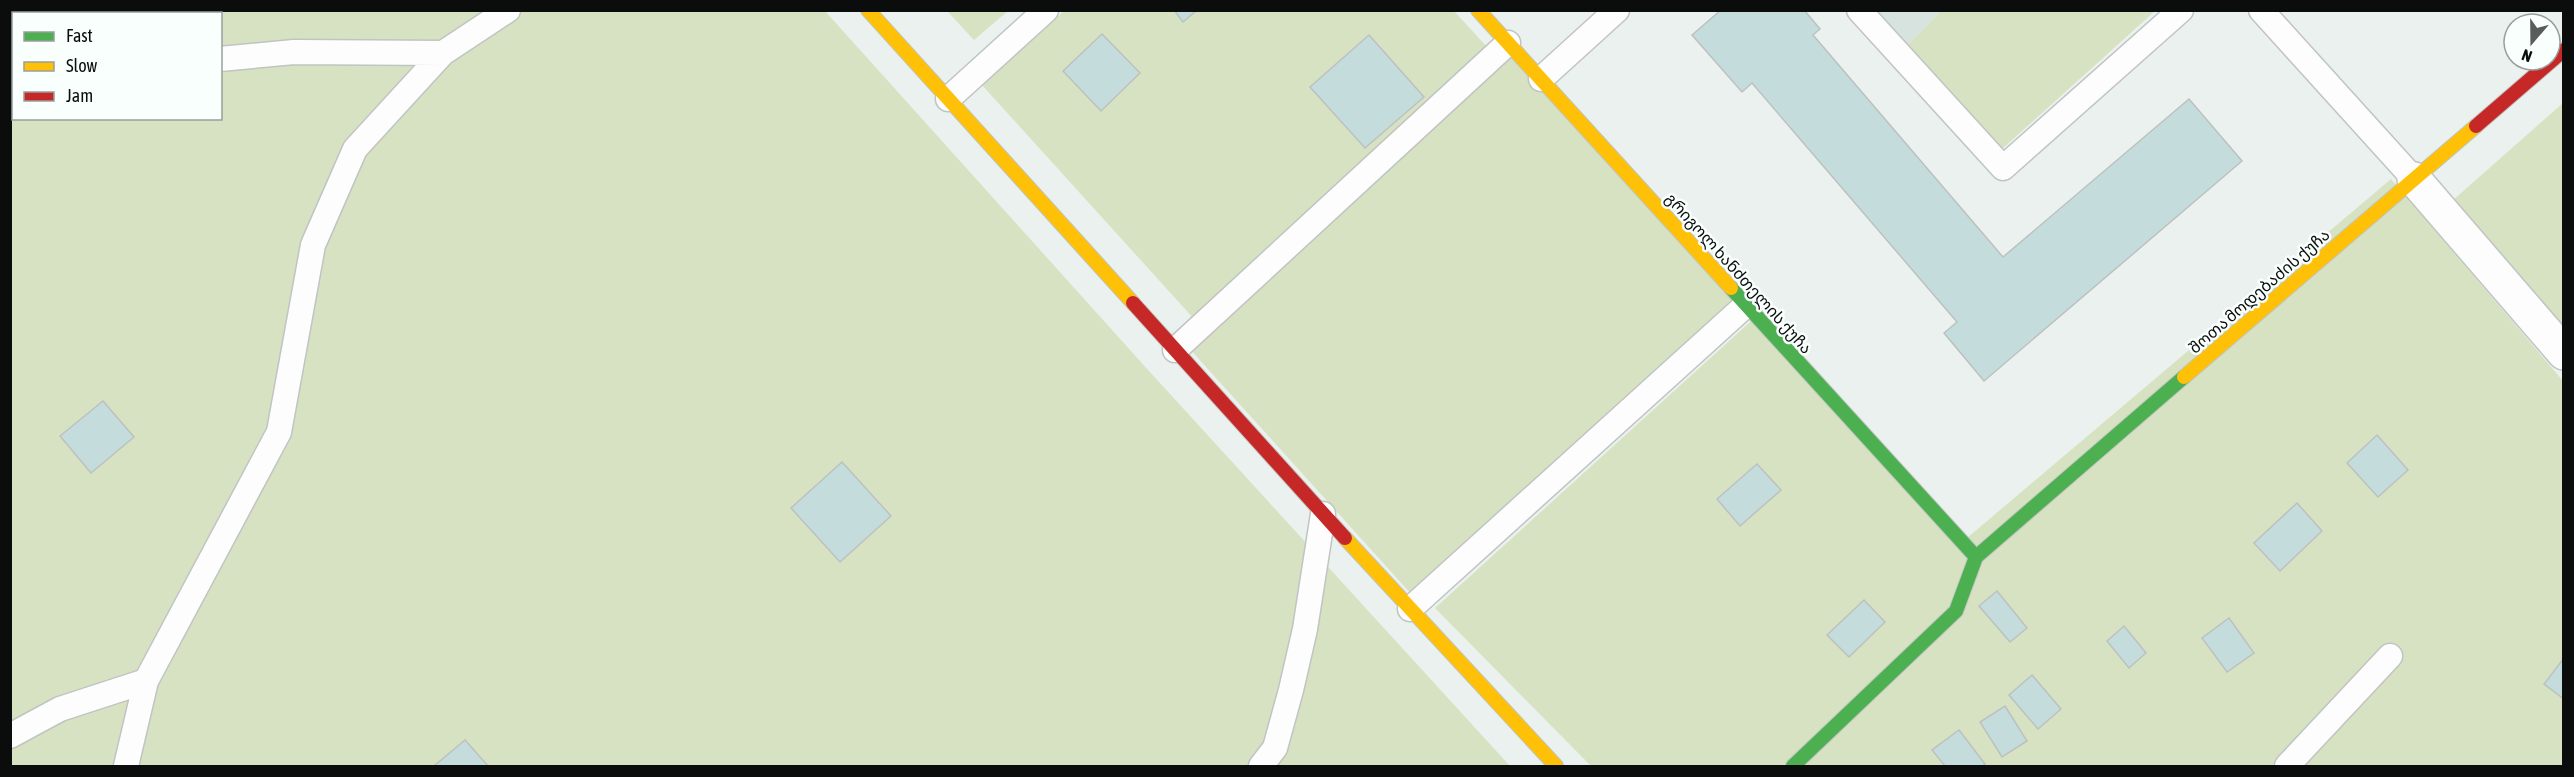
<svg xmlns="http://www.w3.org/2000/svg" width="2574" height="777" font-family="'Asap Condensed','Noto Sans Georgian',sans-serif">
	<rect width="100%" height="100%" fill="#ebf1ee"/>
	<path fill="#d6e3de" d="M 1868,11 L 1941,11 L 1902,51 Z"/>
	<path fill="#d7e2c2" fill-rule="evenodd" d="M 10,11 L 825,11 L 1149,371 L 1510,766 L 11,766 ZM 14,14 L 220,14 L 220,118 L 14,118 Z
		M 947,11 L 1008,11 L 974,40 Z
		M 1064,11 L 1454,11 L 1488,48 L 1195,320 L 981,84 Z
		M 1941,11 L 2155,11 L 2002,149 L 1902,51 Z
		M 1506,53 L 1736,303 L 1413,596 L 1188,347 Z
		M 2563,103 L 2563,332 L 2452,201 Z
		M 2391,179 L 2563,381 L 2563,766 L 1591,766 L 1435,608 L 1760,313 L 1967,538 Z"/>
	<path fill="#c4dddc" stroke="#bcc1c0" stroke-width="1.5" d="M 1174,10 L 1197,10 L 1183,22 Z
		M 1721,10 L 1804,10 L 1820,29 L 1813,35 L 2003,257 L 2189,99 L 2242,161 L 1984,381 L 1944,333 L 1957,322 L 1752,83 L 1742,92 L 1692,35 Z
		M 1102,34 L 1140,73 L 1101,111 L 1063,71 Z
		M 1369,35 L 1424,97 L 1365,148 L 1310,87 Z
		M 103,401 L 134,437 L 91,473 L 60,436 Z
		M 2377,435 L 2408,470 L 2378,497 L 2347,463 Z
		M 842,462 L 891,516 L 840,562 L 791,508 Z
		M 1757,464 L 1781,490 L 1740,526 L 1717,499 Z
		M 2297,503 L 2322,531 L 2280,571 L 2254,543 Z
		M 1997,591 L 2027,628 L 2010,642 L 1979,606 Z
		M 1864,600 L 1885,622 L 1849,657 L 1827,635 Z
		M 2229,618 L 2254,653 L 2227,672 L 2202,638 Z
		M 2124,626 L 2146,653 L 2129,668 L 2107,641 Z
		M 2564,658 L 2564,699 L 2544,684 Z
		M 2032,675 L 2061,709 L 2038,729 L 2009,695 Z
		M 2005,706 L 2027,741 L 2002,757 L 1980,722 Z
		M 1959,730 L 1985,764 L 1982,766 L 1945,766 L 1932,750 Z
		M 465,740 L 488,766 L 434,766 Z"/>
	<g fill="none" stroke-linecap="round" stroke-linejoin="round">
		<defs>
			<path id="lane" d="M 1859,10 L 2003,168 L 2181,10
				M 2261,10 L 2414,179
				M 220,59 L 294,52 L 443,53
				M 10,78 L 14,78
				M 1541,79 L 1617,10
				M 948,99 L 1046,10
				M 1175,350 L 1508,43
				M 1410,609 L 1746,305
				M 10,736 L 60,709 L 146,681
				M 126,766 L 146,681 L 279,432 L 313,245 L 355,149 L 443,53 L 508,10
				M 1261,766 L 1275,748 L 1291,690 L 1305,629 L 1323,514
				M 2287,766 L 2390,656"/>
			<path id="street" d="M 2414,179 L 2564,353"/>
			<path id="fast" d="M 1731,288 L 1976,557
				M 1793,766 L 1956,611 L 1976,557 L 2184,377"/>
			<path id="slow" d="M 868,10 L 1133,303
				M 1478,10 L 1731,288
				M 2184,377 L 2476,126
				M 1345,538 L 1556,766"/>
			<path id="jam" d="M 2476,126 L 2564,50
				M 1133,303 L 1345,538"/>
		</defs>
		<use href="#lane" stroke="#c0c4c2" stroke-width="27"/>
		<use href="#street" stroke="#c0c4c2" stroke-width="36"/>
		<use href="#fast" stroke="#c0c4c2" stroke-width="16"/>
		<use href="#slow" stroke="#c0c4c2" stroke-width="16"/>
		<use href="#jam" stroke="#c0c4c2" stroke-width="16"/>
		<use href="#lane" stroke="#fcfdfc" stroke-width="24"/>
		<use href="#street" stroke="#fcfdfc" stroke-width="33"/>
		<use href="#fast" stroke="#4caf50" stroke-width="14"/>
		<use href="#slow" stroke="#ffc107" stroke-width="14"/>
		<use href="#jam" stroke="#c62828" stroke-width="14"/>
	</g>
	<g text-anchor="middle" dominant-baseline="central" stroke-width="5" stroke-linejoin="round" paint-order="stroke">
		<g font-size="16" fill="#0a0d0b" stroke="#f9fffd">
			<text transform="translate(1739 273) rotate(48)">გრიგოლ ხანძთელის ქუჩა</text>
			<text transform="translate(2259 291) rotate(-41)">შოთა მოდებაძის ქუჩა</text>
		</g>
	</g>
	<rect width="2574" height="777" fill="none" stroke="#0a0d0b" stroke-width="24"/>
	<rect x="12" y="12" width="210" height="108" fill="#f9fffd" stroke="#999e9c" stroke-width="1.5"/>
	<rect x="24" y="32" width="30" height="9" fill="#4caf50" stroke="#999e9c" stroke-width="1.5"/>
	<text x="66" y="42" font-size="18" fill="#0a0d0b">Fast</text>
	<rect x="24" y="62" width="30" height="9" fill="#ffc107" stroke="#999e9c" stroke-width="1.5"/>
	<text x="66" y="72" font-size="18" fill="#0a0d0b">Slow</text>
	<rect x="24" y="92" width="30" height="9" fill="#c62828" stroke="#999e9c" stroke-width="1.5"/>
	<text x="66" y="102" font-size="18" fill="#0a0d0b">Jam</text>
	<g transform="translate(2532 42) rotate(200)"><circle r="28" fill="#f9fffd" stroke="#999e9c" stroke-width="1.5"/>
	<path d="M0-4.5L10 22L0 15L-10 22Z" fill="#595d5a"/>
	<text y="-9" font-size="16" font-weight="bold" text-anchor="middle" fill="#0a0d0b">N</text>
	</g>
</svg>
